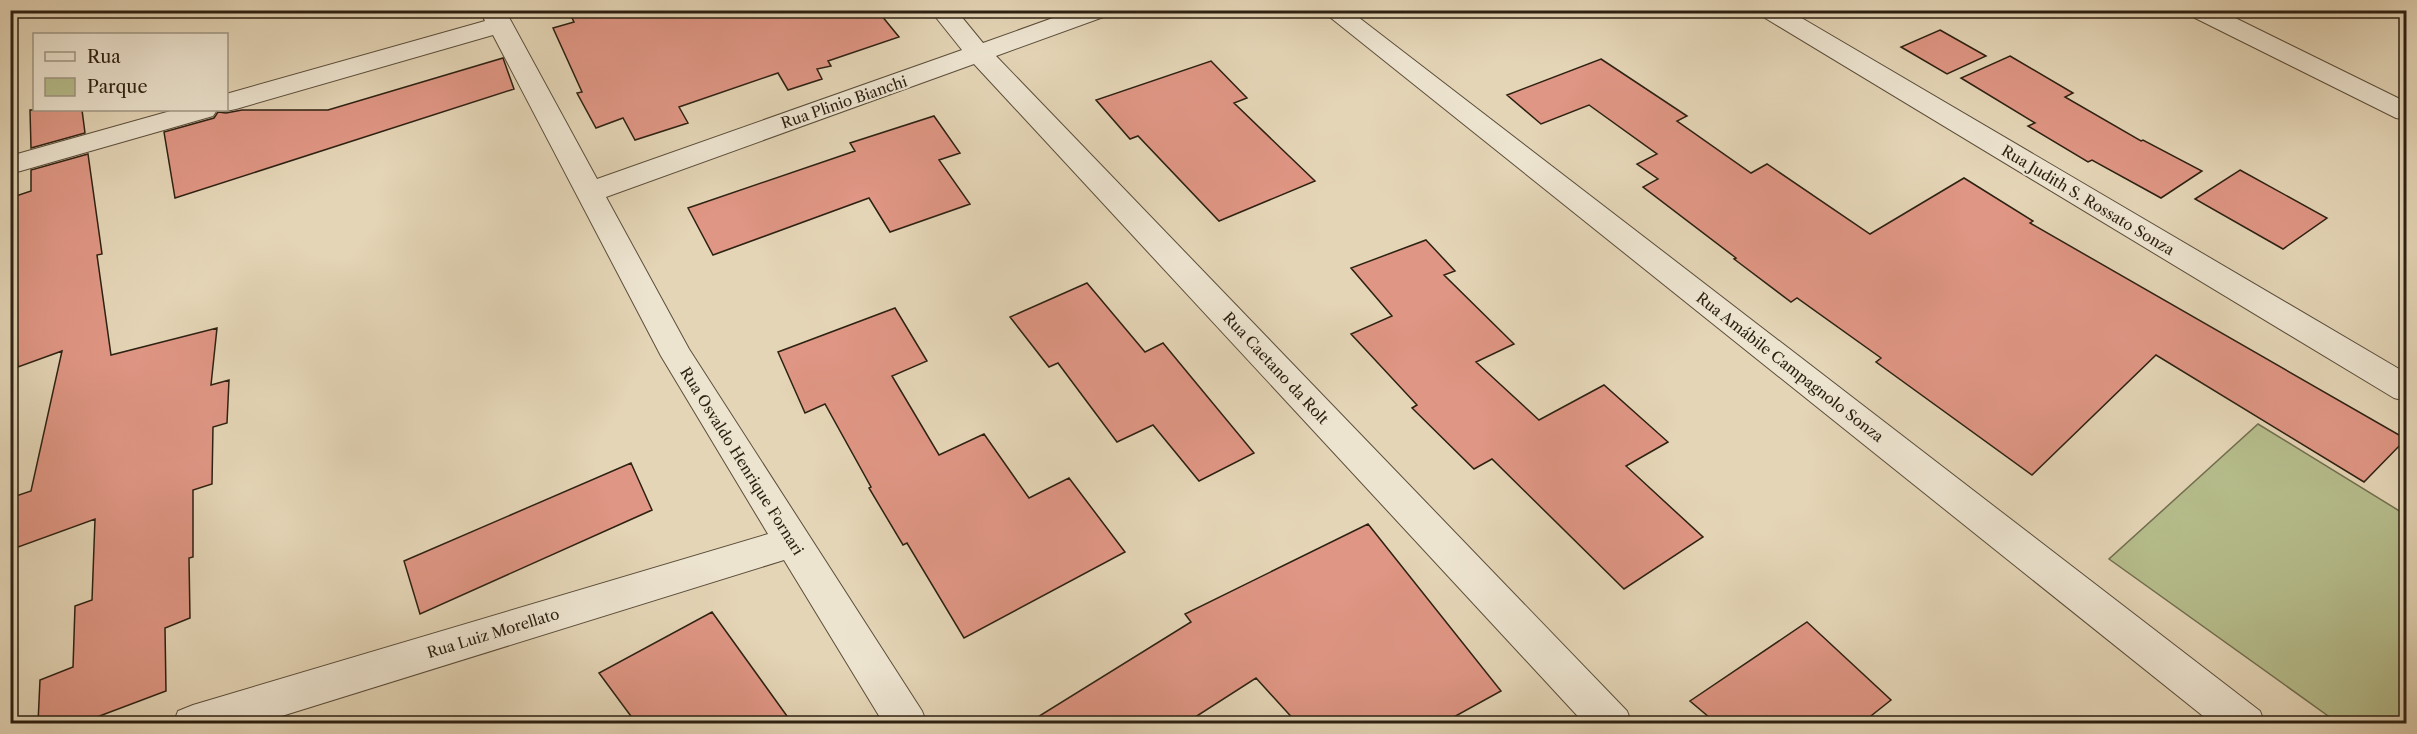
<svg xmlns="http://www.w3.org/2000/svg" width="2417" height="734" font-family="'Libre Caslon Text',serif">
	<rect width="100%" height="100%" fill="#e4d5b6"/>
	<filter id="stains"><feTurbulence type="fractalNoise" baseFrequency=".00333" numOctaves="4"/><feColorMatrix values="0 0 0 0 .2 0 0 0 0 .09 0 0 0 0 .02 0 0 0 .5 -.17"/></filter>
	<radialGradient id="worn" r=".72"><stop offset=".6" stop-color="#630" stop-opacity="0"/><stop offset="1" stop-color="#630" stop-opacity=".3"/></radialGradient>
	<path fill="#b6bd8c" stroke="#726f4f" stroke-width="1.5" d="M 2258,424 L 2406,515 L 2406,723 L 2338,723 L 2109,559 Z"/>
	<path fill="#df9684" stroke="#2d2112" stroke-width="1.5" d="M 568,10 L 877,10 L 899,37 L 828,61 L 831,66 L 817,69 L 822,79 L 788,90 L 778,73 L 679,107 L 688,123 L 635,140 L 623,118 L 596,128 L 577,93 L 582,92 L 553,28 L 574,22 Z
		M 1940,30 L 1986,56 L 1947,74 L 1901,47 Z
		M 2010,56 L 2073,93 L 2065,97 L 2141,141 L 2143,140 L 2202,171 L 2161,198 L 2092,160 L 2088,162 L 2028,126 L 2035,123 L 1961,78 Z
		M 503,58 L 514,89 L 175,198 L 164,132 L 214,118 L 218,112 L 226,113 L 242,110 L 328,110 Z
		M 1601,59 L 1687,116 L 1677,121 L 1751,173 L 1767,164 L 1870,234 L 1964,178 L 2033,221 L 2030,223 L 2406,439 L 2364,482 L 2156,355 L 2032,475 L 1876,362 L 1881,358 L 1797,298 L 1791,302 L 1734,259 L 1736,258 L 1643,187 L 1658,179 L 1637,164 L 1657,154 L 1589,105 L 1541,124 L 1507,95 Z
		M 1211,61 L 1247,98 L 1234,103 L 1315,181 L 1219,221 L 1138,136 L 1130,139 L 1096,100 Z
		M 30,110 L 82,110 L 85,133 L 31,148 Z
		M 934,116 L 960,153 L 939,160 L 970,204 L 890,232 L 869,198 L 713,255 L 688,208 L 855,151 L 850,143 Z
		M 88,154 L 102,254 L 97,255 L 111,355 L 217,328 L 211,385 L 229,380 L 227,423 L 213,427 L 212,484 L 193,490 L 193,557 L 189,558 L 190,618 L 165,628 L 166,691 L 81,723 L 38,723 L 40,680 L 73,667 L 75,606 L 92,600 L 95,519 L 10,550 L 10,498 L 31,491 L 62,351 L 18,367 L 10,246 L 10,198 L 31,191 L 31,170 Z
		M 2240,170 L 2327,218 L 2283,249 L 2195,199 Z
		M 1426,240 L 1455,271 L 1444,275 L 1514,344 L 1476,362 L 1539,420 L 1604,385 L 1668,442 L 1626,466 L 1703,537 L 1624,589 L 1492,459 L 1474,469 L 1412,408 L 1417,405 L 1351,334 L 1392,316 L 1351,268 Z
		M 1087,283 L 1145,352 L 1163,343 L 1254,453 L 1199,481 L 1153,425 L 1117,442 L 1058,363 L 1049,367 L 1010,317 Z
		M 895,308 L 927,361 L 892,376 L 939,455 L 984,434 L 1029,498 L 1069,478 L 1125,552 L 964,638 L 907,543 L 903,545 L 869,488 L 871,487 L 825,404 L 805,413 L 778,352 Z
		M 631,463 L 652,510 L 420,614 L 404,561 Z
		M 1368,524 L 1501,691 L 1443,723 L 1297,723 L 1256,678 L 1186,723 L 1028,723 L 1191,622 L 1185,614 Z
		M 712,612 L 792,723 L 636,723 L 599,673 Z
		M 1807,622 L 1891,700 L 1862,723 L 1716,723 L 1690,701 Z"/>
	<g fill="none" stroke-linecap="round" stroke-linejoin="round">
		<defs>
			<path id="minor" d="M 480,10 L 505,10 L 597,179 L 962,50 L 930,10 L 956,10 L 983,43 L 1075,10 L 1112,10 L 1109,15 L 996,56 L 1627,711 L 1632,724 L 1585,724 L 974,64 L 606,197 L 689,349 L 922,711 L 927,724 L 884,724 L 784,560 L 256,724 L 173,724 L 178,711 L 193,705 L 768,534 L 661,356 L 493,35 L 236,109 L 226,111 L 219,110 L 226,110 L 226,94 L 485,21 Z
				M 1321,10 L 1349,10 L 2260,711 L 2265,724 L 2213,724 Z
				M 1757,10 L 1788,10 L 2406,373 L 2406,401 L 2394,398 L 1760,15 Z
				M 2186,10 L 2219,10 L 2406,102 L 2406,120 L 2396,118 L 2189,15 Z
				M 174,110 L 217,110 L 213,116 L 10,174 L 10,156 Z"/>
		</defs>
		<use href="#minor" stroke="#5b4e3b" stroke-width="2"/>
		<use href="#minor" fill="#ede4d0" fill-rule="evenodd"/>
	</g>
	<g text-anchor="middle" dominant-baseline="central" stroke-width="4.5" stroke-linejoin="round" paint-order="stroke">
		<g font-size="15" fill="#2d2112" stroke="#ede4d0">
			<text transform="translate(844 102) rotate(-19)">Rua Plinio Bianchi</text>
			<text transform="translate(2088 200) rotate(31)">Rua Judith S. Rossato Sonza</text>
			<text transform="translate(1790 367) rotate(38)">Rua Amábile Campagnolo Sonza</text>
			<text transform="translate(1276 368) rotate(47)">Rua Caetano da Rolt</text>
			<text transform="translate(742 461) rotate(58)">Rua Osvaldo Henrique Fornari</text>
			<text transform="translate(493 633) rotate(-17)">Rua Luiz Morellato</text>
		</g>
	</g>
	<rect width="2417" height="734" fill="none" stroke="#e4d5b6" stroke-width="36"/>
	<rect x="12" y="12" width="2393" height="710" fill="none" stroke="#2d2112" stroke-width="3"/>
	<rect x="18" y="18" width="2381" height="698" fill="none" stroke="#2d2112" stroke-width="1.5"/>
	<rect x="33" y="33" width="195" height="78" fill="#ede4d0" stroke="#a09684" stroke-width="1.5"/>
	<rect x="45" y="52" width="30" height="9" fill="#ede4d0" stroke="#a09684" stroke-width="1.5"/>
	<text x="87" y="63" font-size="18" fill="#2d2112">Rua</text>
	<rect x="45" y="78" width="30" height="18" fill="#b6bd8c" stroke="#a09684" stroke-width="1.5"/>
	<text x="87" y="93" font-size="18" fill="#2d2112">Parque</text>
	<rect width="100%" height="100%" filter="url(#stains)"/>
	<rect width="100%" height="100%" fill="url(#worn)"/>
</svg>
